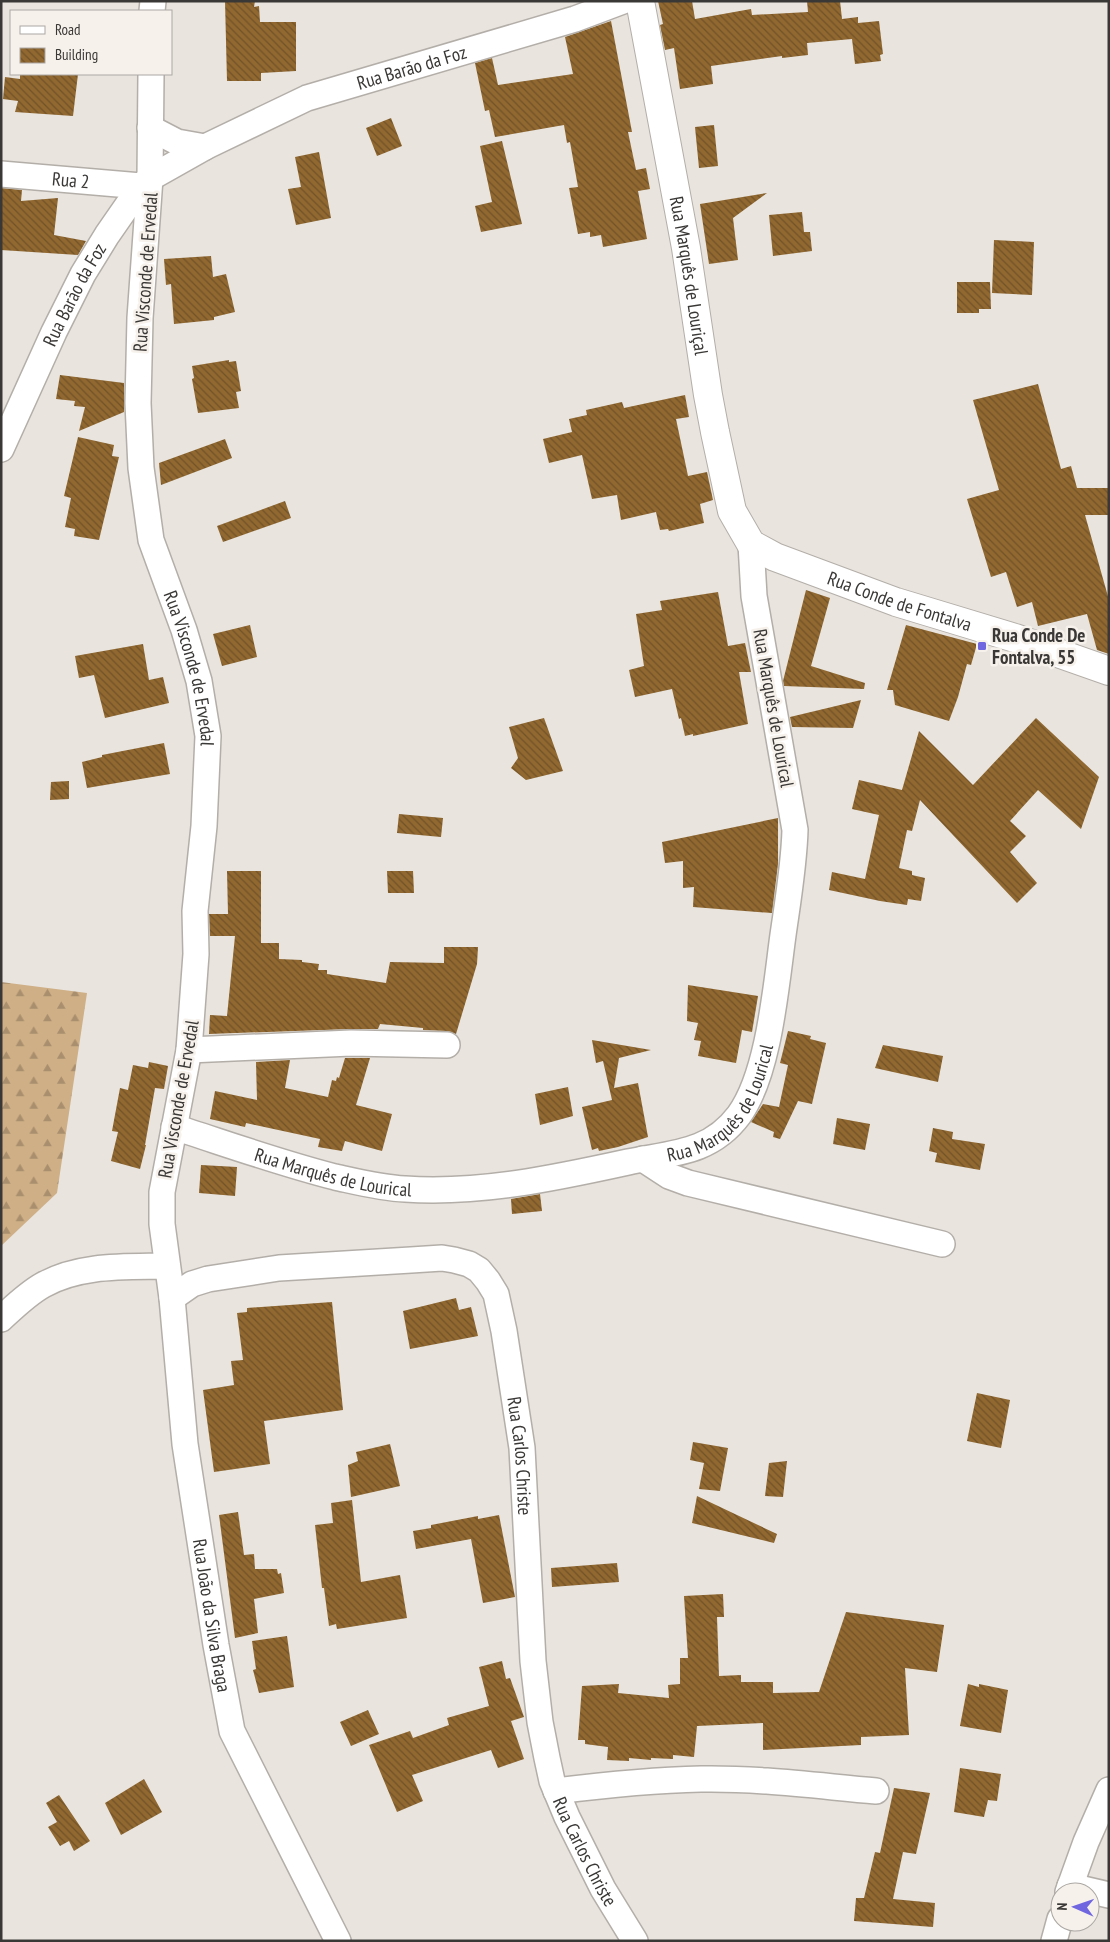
<svg xmlns="http://www.w3.org/2000/svg" width="1110" height="1942" font-family="'PT Sans Narrow',sans-serif">
	<defs>
		<pattern id="forest-firs" width="22" height="20" patternUnits="userSpaceOnUse" patternTransform="scale(1.25)"><rect width="22" height="20" fill="#cfaf86"/><path d="M5 1l3.5 6h-7zM16 11l3.5 6h-7z" fill="#a98f6e"/></pattern>
		<pattern id="building-back-hatch" width="6" height="6" patternUnits="userSpaceOnUse" patternTransform="scale(1.25)"><rect width="6" height="6" fill="#916830"/><path d="M-1 5l2 2M0 0l6 6M5-1l2 2" fill="none" stroke="#715228"/></pattern>
	</defs>
	<rect width="100%" height="100%" fill="#e9e4de"/>
	<path fill="url(#forest-firs)" d="M 1,982 L 87,993 L 57,1193 L 1,1246 Z"/>
	<path fill="url(#building-back-hatch)" d="M 225,1 L 255,1 L 254,7 L 259,6 L 260,22 L 296,22 L 296,71 L 261,73 L 261,81 L 227,81 Z
		M 658,1 L 692,1 L 695,19 L 751,9 L 752,15 L 808,12 L 807,1 L 840,1 L 842,19 L 858,17 L 858,23 L 879,21 L 883,54 L 880,55 L 881,61 L 855,64 L 852,39 L 807,43 L 808,55 L 782,58 L 782,56 L 711,66 L 713,84 L 680,89 L 674,48 L 665,50 L 660,25 L 663,24 Z
		M 611,21 L 632,132 L 628,132 L 636,170 L 646,168 L 650,189 L 638,191 L 647,239 L 603,247 L 601,235 L 590,237 L 590,232 L 578,234 L 569,188 L 578,187 L 570,142 L 567,143 L 564,125 L 495,137 L 489,110 L 485,111 L 475,63 L 492,58 L 498,85 L 573,74 L 565,37 Z
		M 20,74 L 78,74 L 73,116 L 15,112 L 18,101 L 3,99 L 5,77 L 20,79 Z
		M 391,118 L 402,146 L 377,156 L 366,128 Z
		M 714,125 L 718,166 L 699,168 L 695,127 Z
		M 502,141 L 522,224 L 481,232 L 475,206 L 492,202 L 480,146 Z
		M 319,152 L 331,218 L 296,225 L 288,189 L 301,187 L 295,157 Z
		M 1,188 L 22,190 L 21,201 L 58,198 L 54,235 L 86,241 L 78,255 L 1,250 Z
		M 767,193 L 733,218 L 738,260 L 709,264 L 700,204 Z
		M 802,212 L 804,232 L 810,232 L 812,251 L 773,256 L 769,215 Z
		M 994,240 L 1034,242 L 1032,295 L 992,293 Z
		M 211,256 L 213,277 L 226,274 L 235,312 L 214,317 L 214,320 L 174,324 L 171,284 L 166,285 L 164,259 Z
		M 957,282 L 990,282 L 991,309 L 979,309 L 979,313 L 957,313 Z
		M 229,360 L 229,362 L 236,361 L 241,391 L 236,392 L 239,408 L 198,413 L 192,379 L 194,378 L 192,366 Z
		M 60,375 L 124,383 L 124,412 L 79,431 L 85,407 L 74,406 L 75,401 L 56,399 Z
		M 1038,384 L 1061,469 L 1071,466 L 1077,488 L 1109,488 L 1109,515 L 1085,515 L 1109,600 L 1109,654 L 1097,650 L 1087,614 L 1038,626 L 1032,602 L 1017,607 L 1006,572 L 991,577 L 967,499 L 999,490 L 973,400 Z
		M 685,395 L 689,417 L 676,419 L 688,476 L 707,472 L 713,500 L 700,504 L 704,523 L 669,531 L 668,529 L 660,530 L 656,512 L 621,520 L 617,495 L 592,499 L 582,455 L 549,463 L 543,439 L 572,432 L 569,419 L 587,415 L 586,410 L 622,402 L 624,408 Z
		M 78,437 L 114,445 L 112,456 L 119,457 L 99,540 L 74,536 L 75,529 L 65,527 L 71,498 L 64,496 Z
		M 225,439 L 232,458 L 161,485 L 159,463 Z
		M 285,501 L 291,518 L 223,542 L 217,526 Z
		M 806,590 L 830,598 L 811,666 L 865,683 L 864,689 L 784,686 L 783,681 Z
		M 718,592 L 728,646 L 745,643 L 751,672 L 739,672 L 748,724 L 693,736 L 693,734 L 685,736 L 681,718 L 679,719 L 672,689 L 635,697 L 629,670 L 644,666 L 636,614 L 662,610 L 660,601 Z
		M 250,625 L 257,657 L 222,666 L 213,634 Z
		M 906,625 L 977,644 L 971,665 L 967,664 L 958,697 L 949,721 L 895,705 L 893,690 L 887,690 Z
		M 143,644 L 149,680 L 163,677 L 169,703 L 105,718 L 94,675 L 79,678 L 75,656 Z
		M 861,700 L 853,728 L 792,727 L 790,717 Z
		M 544,718 L 563,771 L 526,780 L 511,768 L 518,758 L 509,727 Z
		M 1036,718 L 1099,777 L 1081,829 L 1038,790 L 1010,821 L 1026,836 L 1010,852 L 1037,883 L 1017,903 L 920,800 L 912,831 L 907,830 L 899,868 L 912,871 L 912,875 L 925,878 L 921,901 L 908,899 L 907,905 L 880,901 L 829,890 L 832,872 L 865,879 L 879,815 L 852,809 L 859,780 L 902,790 L 919,731 L 973,785 Z
		M 164,743 L 170,774 L 87,788 L 82,762 L 102,757 L 102,755 Z
		M 69,781 L 69,799 L 50,800 L 51,782 Z
		M 399,814 L 443,818 L 441,837 L 397,833 Z
		M 778,818 L 778,864 L 772,913 L 693,907 L 694,887 L 683,888 L 683,861 L 665,863 L 662,842 Z
		M 227,871 L 261,871 L 261,943 L 279,943 L 279,959 L 302,960 L 302,962 L 319,964 L 318,970 L 327,970 L 327,974 L 386,983 L 390,962 L 444,963 L 444,947 L 478,947 L 477,964 L 456,1034 L 447,1031 L 423,1030 L 423,1028 L 380,1024 L 378,1029 L 350,1029 L 209,1034 L 210,1015 L 227,1016 L 235,936 L 210,936 L 209,914 L 228,914 Z
		M 387,871 L 413,871 L 414,893 L 388,893 Z
		M 688,985 L 758,996 L 752,1032 L 742,1030 L 736,1063 L 698,1056 L 701,1041 L 694,1040 L 698,1023 L 687,1021 Z
		M 788,1031 L 811,1036 L 810,1039 L 826,1043 L 812,1104 L 798,1101 L 780,1139 L 773,1137 L 774,1132 L 751,1122 L 763,1104 L 779,1107 L 788,1065 L 780,1063 Z
		M 592,1040 L 651,1050 L 619,1058 L 614,1088 L 638,1083 L 648,1137 L 618,1147 L 599,1151 L 598,1148 L 592,1150 L 582,1107 L 612,1100 L 603,1061 L 596,1063 Z
		M 883,1045 L 943,1056 L 938,1082 L 875,1068 Z
		M 345,1058 L 370,1058 L 356,1105 L 392,1114 L 382,1151 L 345,1141 L 342,1151 L 318,1147 L 320,1139 L 246,1123 L 245,1127 L 210,1119 L 215,1091 L 257,1100 L 256,1062 L 290,1060 L 285,1088 L 328,1097 L 332,1080 L 336,1081 L 337,1077 L 339,1078 Z
		M 149,1062 L 168,1066 L 164,1089 L 155,1088 L 145,1145 L 146,1145 L 140,1169 L 111,1161 L 118,1132 L 112,1131 L 120,1088 L 128,1090 L 133,1065 L 148,1068 Z
		M 568,1087 L 573,1116 L 540,1125 L 535,1094 Z
		M 837,1118 L 870,1124 L 865,1150 L 833,1144 Z
		M 933,1128 L 953,1132 L 952,1139 L 985,1144 L 980,1170 L 935,1162 L 937,1153 L 929,1151 Z
		M 201,1165 L 237,1167 L 235,1196 L 199,1193 Z
		M 540,1194 L 542,1211 L 512,1214 L 511,1199 Z
		M 456,1298 L 459,1310 L 471,1307 L 478,1336 L 410,1349 L 403,1311 Z
		M 332,1302 L 343,1410 L 264,1421 L 270,1464 L 214,1472 L 203,1390 L 234,1385 L 231,1361 L 243,1360 L 237,1313 L 247,1312 L 247,1308 Z
		M 977,1393 L 1010,1400 L 1001,1448 L 967,1441 Z
		M 693,1442 L 728,1448 L 720,1491 L 699,1489 L 704,1463 L 690,1460 Z
		M 390,1444 L 400,1486 L 351,1497 L 348,1465 L 358,1461 L 356,1452 Z
		M 787,1461 L 783,1497 L 765,1496 L 769,1463 Z
		M 697,1496 L 777,1534 L 774,1543 L 692,1523 Z
		M 352,1500 L 361,1582 L 400,1575 L 407,1618 L 337,1629 L 336,1624 L 329,1626 L 324,1588 L 322,1588 L 315,1525 L 333,1523 L 331,1503 Z
		M 238,1512 L 244,1555 L 254,1554 L 255,1569 L 277,1569 L 278,1574 L 281,1573 L 284,1593 L 254,1599 L 258,1633 L 235,1638 L 219,1515 Z
		M 499,1515 L 515,1597 L 483,1603 L 471,1539 L 416,1549 L 413,1531 L 431,1528 L 431,1525 L 478,1516 L 478,1519 Z
		M 617,1563 L 619,1582 L 552,1587 L 551,1568 Z
		M 723,1594 L 724,1617 L 717,1617 L 719,1676 L 741,1675 L 741,1682 L 773,1682 L 773,1693 L 819,1692 L 846,1612 L 944,1625 L 937,1672 L 905,1668 L 909,1735 L 861,1737 L 861,1745 L 763,1750 L 763,1723 L 697,1726 L 694,1757 L 673,1755 L 673,1759 L 651,1758 L 651,1760 L 629,1758 L 629,1761 L 607,1760 L 608,1747 L 585,1744 L 585,1740 L 578,1740 L 582,1686 L 619,1684 L 618,1693 L 669,1698 L 668,1685 L 680,1684 L 680,1658 L 688,1658 L 684,1596 Z
		M 287,1636 L 294,1687 L 259,1693 L 253,1670 L 256,1669 L 252,1641 Z
		M 502,1661 L 506,1679 L 510,1678 L 524,1717 L 511,1721 L 524,1759 L 498,1768 L 491,1750 L 412,1775 L 423,1801 L 397,1812 L 369,1745 L 410,1731 L 413,1738 L 449,1725 L 447,1718 L 489,1706 L 479,1667 Z
		M 968,1684 L 979,1687 L 979,1684 L 1008,1690 L 1001,1733 L 960,1726 Z
		M 368,1710 L 379,1734 L 351,1746 L 340,1722 Z
		M 960,1768 L 1001,1774 L 997,1801 L 988,1800 L 984,1817 L 954,1812 Z
		M 144,1779 L 162,1812 L 121,1835 L 105,1803 Z
		M 894,1788 L 930,1793 L 916,1854 L 903,1852 L 893,1899 L 935,1903 L 933,1927 L 854,1921 L 856,1898 L 864,1898 L 875,1852 L 880,1853 Z
		M 59,1795 L 90,1841 L 74,1851 L 69,1841 L 60,1846 L 48,1827 L 57,1822 L 46,1803 Z"/>
	<g fill="none" stroke-linecap="round" stroke-linejoin="round">
		<defs>
			<g id="minor">
				<path d="M 152,11 L 153,1"/>
				<path id="s1" d="M 151,74 L 150,178 L 140,318 L 138,403 L 141,468 L 151,540 L 184,630 L 199,681 L 208,736 L 204,826 L 195,911 L 196,954 L 189,1050 L 162,1192 L 162,1224 L 172,1298 L 185,1444 L 216,1645 L 232,1731 L 338,1941"/>
				<path d="M 150,128 L 177,142 L 205,147"/>
				<path id="s2" d="M 1,174 L 141,186"/>
				<path id="s3" d="M 1,449 L 54,332 L 83,274 L 107,235 L 141,186 L 150,178 L 205,147 L 307,98 L 575,19 L 623,1"/>
				<path d="M 189,1050 L 351,1043 L 447,1045"/>
				<path id="s4" d="M 174,1127 C 227,1144 280,1163 335,1177 C 358,1182 381,1188 405,1189 C 480,1194 555,1178 628,1162 C 671,1153 710,1154 739,1115 C 769,1074 776,986 783,935 C 788,900 794,865 795,830 L 754,596 L 751,544"/>
				<path d="M 643,1159 L 669,1176 L 688,1183 L 942,1244"/>
				<path id="s5" d="M 172,1298 L 192,1284 L 208,1279 L 279,1268 L 411,1260 L 442,1258 L 454,1260 L 469,1264 L 479,1270 L 488,1281 L 496,1294 L 504,1331 L 522,1448 L 533,1661 L 540,1722 L 547,1758 L 552,1781 L 567,1817 L 603,1889 L 635,1941"/>
				<path d="M 1,1319 C 14,1307 27,1294 43,1285 C 80,1264 126,1267 167,1266"/>
				<path d="M 556,1791 C 604,1785 652,1780 701,1779 C 759,1778 818,1786 876,1791"/>
				<path d="M 1070,1886 L 1109,1895"/>
				<path d="M 1068,1892 L 1086,1842 L 1109,1790"/>
				<path d="M 1054,1941 L 1060,1919"/>
			</g>
			<g id="major">
				<path id="s6" d="M 640,1 L 686,248 L 708,395 L 715,432 L 732,511 L 751,544 L 775,557 L 896,602 L 1015,638 L 1109,671"/>
			</g>
		</defs>
		<use href="#minor" stroke="#b3aea8" stroke-width="28"/>
		<use href="#major" stroke="#b3aea8" stroke-width="30"/>
		<use href="#minor" stroke="#fff" stroke-width="25"/>
		<use href="#major" stroke="#fff" stroke-width="28"/>
	</g>
	<rect fill="#6f66e0" stroke="#f7f1eb" stroke-width="2" x="977" y="641" width="10" height="10" rx="2.5"/>
	<g text-anchor="middle" dominant-baseline="central" stroke-width="5" stroke-linejoin="round" paint-order="stroke">
		<g font-size="19" fill="#3a3836" stroke="#f7f1eb">
			<text stroke="none"><textPath href="#s3" startOffset="596">Rua Barão da Foz</textPath></text>
			<text stroke="none"><textPath href="#s2" startOffset="70">Rua 2</textPath></text>
			<text transform="translate(145 272) rotate(-86)">Rua Visconde de Ervedal</text>
			<text stroke="none"><textPath href="#s6" startOffset="279">Rua Marquês de Louriçal</textPath></text>
			<text stroke="none"><textPath href="#s3" startOffset="171">Rua Barão da Foz</textPath></text>
			<text stroke="none"><textPath href="#s6" startOffset="716">Rua Conde de Fontalva</textPath></text>
			<text stroke="none"><textPath href="#s1" startOffset="602">Rua Visconde de Ervedal</textPath></text>
			<text transform="translate(774 708) rotate(80)">Rua Marquês de Lourical</text>
			<text stroke="none"><textPath href="#s4" startOffset="585">Rua Marquês de Lourical</textPath></text>
			<text transform="translate(178 1099) rotate(-80)">Rua Visconde de Ervedal</text>
			<text stroke="none"><textPath href="#s4" startOffset="166">Rua Marquês de Lourical</textPath></text>
			<text stroke="none"><textPath href="#s5" startOffset="509">Rua Carlos Christe</textPath></text>
			<text stroke="none"><textPath href="#s1" startOffset="1558">Rua João da Silva Braga</textPath></text>
			<text stroke="none"><textPath href="#s5" startOffset="914">Rua Carlos Christe</textPath></text>
		</g>
		<g font-size="19" font-weight="bold" fill="#3a3836" stroke="#f7f1eb" text-anchor="start">
			<text x="992" y="635">Rua Conde De<tspan x="992" dy="22">Fontalva, 55</tspan></text>
		</g>
	</g>
	<rect width="1110" height="1942" fill="none" stroke="#3a3836" stroke-width="5"/>
	<rect x="10" y="10" width="162" height="65" fill="#f7f1eb" stroke="#aba7a3"/>
	<rect x="20" y="26" width="25" height="8" fill="#ffffff" stroke="#aba7a3"/>
	<text x="55" y="35" font-size="15" fill="#3a3836">Road</text>
	<rect x="20" y="48" width="25" height="15" fill="url(#building-back-hatch)" stroke="#aba7a3"/>
	<text x="55" y="60" font-size="15" fill="#3a3836">Building</text>
	<g transform="translate(1075 1907) rotate(272)"><circle r="24" fill="#f7f1eb" stroke="#aba7a3"/>
	<path d="M0-4L9 19L0 12L-9 19Z" fill="#6f66e0"/>
	<text y="-8" font-size="14" font-weight="bold" text-anchor="middle" fill="#3a3836">N</text>
	</g>
</svg>
